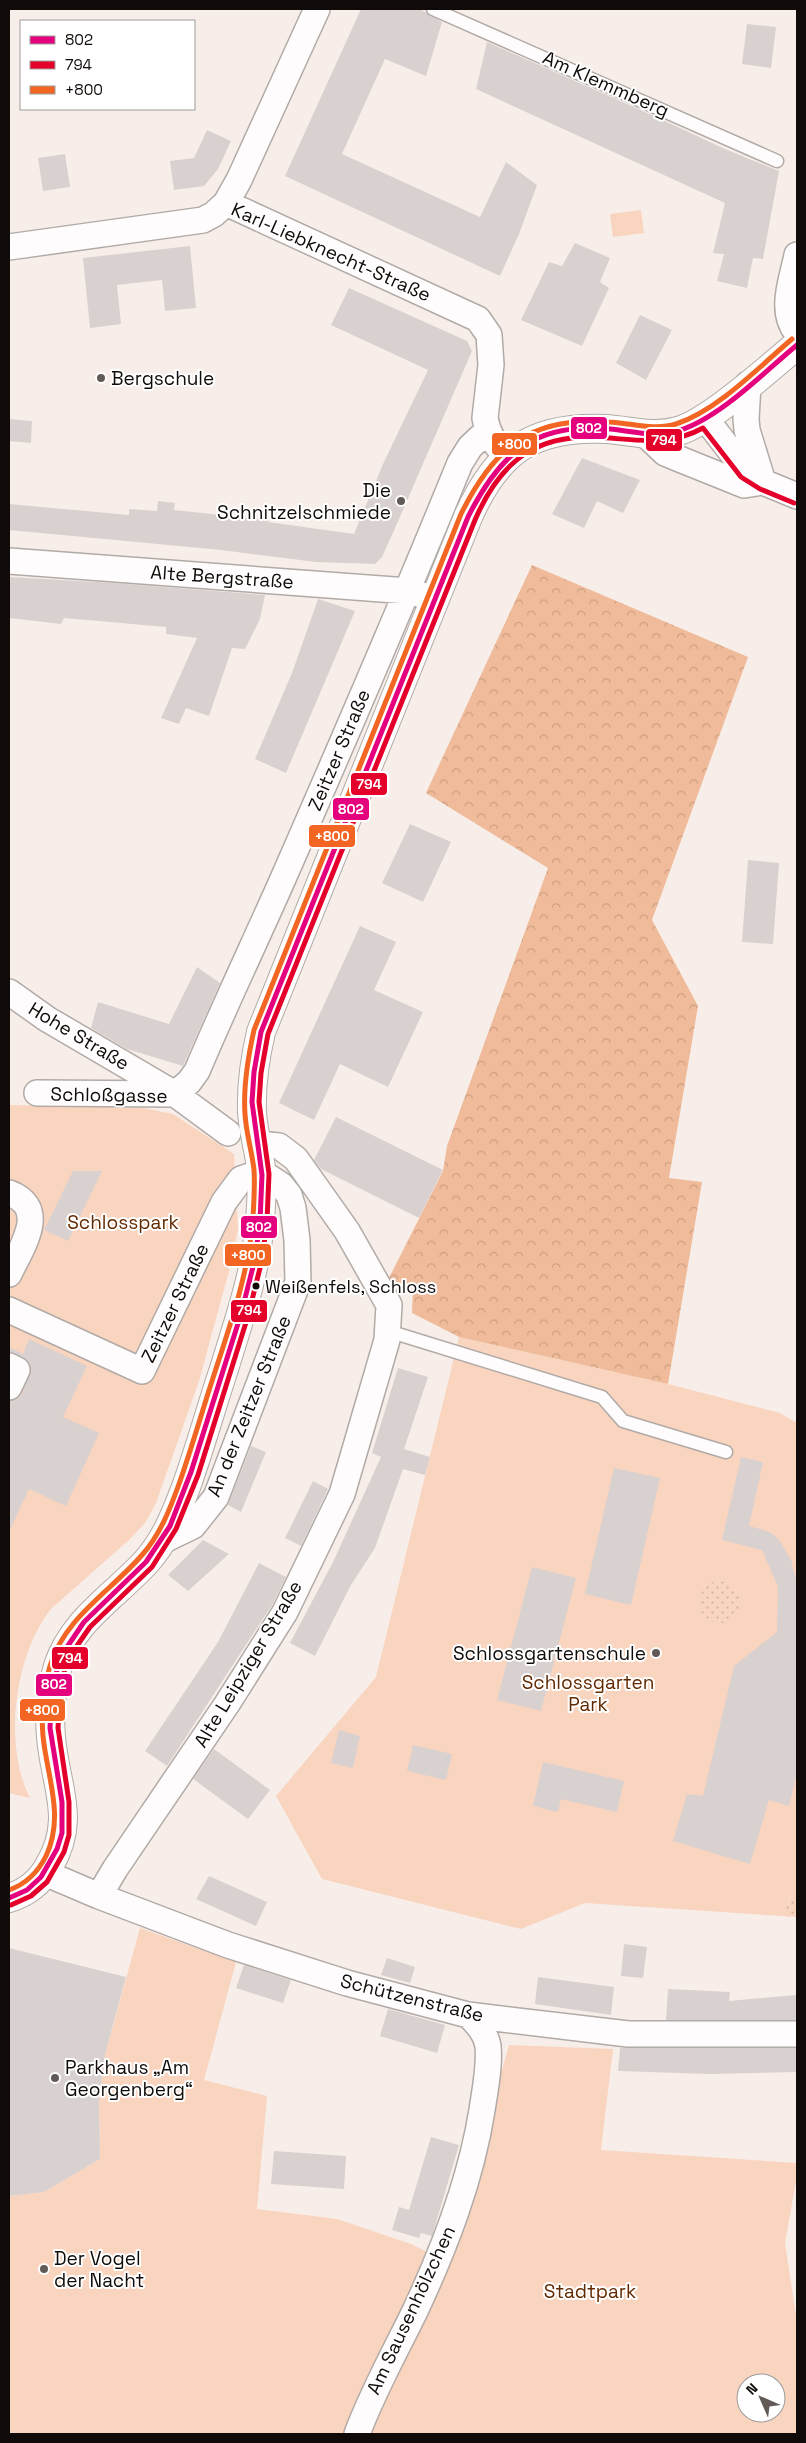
<svg xmlns="http://www.w3.org/2000/svg" width="806" height="2443" font-family="'Space Grotesk',sans-serif">
	<defs>
		<pattern id="forest-crowns" width="20" height="18" patternUnits="userSpaceOnUse" patternTransform="scale(1.25)"><rect width="20" height="18" fill="#f0bb9a"/><path d="M2 6a3 3 0 1 1 6 0M12 15a3 3 0 1 1 6 0" fill="none" stroke="#cd9f83"/></pattern>
		<pattern id="garden-dots" width="8" height="8" patternUnits="userSpaceOnUse" patternTransform="scale(1.25)"><rect width="8" height="8" fill="#f9d4bf"/><path d="M2 2h.1M6 6h.1" fill="none" stroke="#d4b5a3" stroke-width="1.8" stroke-linecap="round"/></pattern>
	</defs>
	<rect width="100%" height="100%" fill="#f8eee9"/>
	<path fill="#f9d4bf" fill-rule="evenodd" d="M 641,210 L 644,233 L 613,237 L 610,214 Z
		M 9,1105 L 143,1108 L 173,1114 L 234,1154 L 238,1229 L 231,1264 L 199,1381 L 156,1503 L 145,1523 L 129,1540 L 52,1608 C 14,1654 3,1745 30,1798 L 9,1793 Z
		M 459,1337 L 668,1384 L 780,1413 L 797,1423 L 797,1885 L 782,1916 L 585,1903 L 521,1929 L 322,1879 L 276,1796 L 376,1677 Z
		M 140,1928 L 236,1962 L 204,2080 L 267,2096 L 257,2209 L 337,2219 L 411,2244 L 449,2263 L 509,2045 L 613,2049 L 601,2150 L 797,2163 L 797,2175 L 785,2243 L 797,2322 L 797,2434 L 9,2434 L 9,2196 L 44,2192 L 100,2159 L 99,2100 L 105,2055 ZM 746,2383 L 776,2383 L 776,2413 L 746,2413 Z"/>
	<path fill="url(#forest-crowns)" d="M 532,565 L 748,657 L 652,920 L 698,1006 L 669,1178 L 702,1182 L 668,1384 L 459,1337 L 412,1313 L 413,1286 L 388,1280 L 443,1171 L 447,1146 L 548,868 L 426,793 Z"/>
	<path fill="url(#garden-dots)" d="M699 1602a21 21 0 1 1 42 0a21 21 0 1 1-42 0Z
		M 797,1885 L 797,1917 L 782,1916 Z"/>
	<path fill="#d9d1d0" d="M 361,9 L 420,9 L 442,22 L 426,76 L 385,59 L 342,154 L 480,217 L 506,162 L 537,185 L 519,234 L 500,276 L 285,176 Z
		M 747,24 L 776,27 L 771,68 L 742,64 Z
		M 487,42 L 654,116 L 725,149 L 779,171 L 763,259 L 753,258 L 747,288 L 717,281 L 724,254 L 713,253 L 725,203 L 476,89 Z
		M 207,130 L 231,141 L 218,169 L 204,186 L 174,190 L 170,161 L 194,158 Z
		M 65,154 L 70,187 L 43,191 L 38,158 Z
		M 575,243 L 610,258 L 600,282 L 609,288 L 582,346 L 521,320 L 549,262 L 562,266 Z
		M 190,246 L 196,308 L 165,311 L 162,280 L 117,285 L 121,324 L 90,328 L 83,258 Z
		M 349,288 L 467,341 L 472,351 L 396,526 L 382,557 L 375,564 L 316,562 L 221,550 L 9,530 L 9,504 L 129,515 L 129,509 L 157,511 L 158,501 L 175,503 L 174,510 L 269,520 L 268,522 L 354,534 L 383,464 L 428,370 L 331,325 Z
		M 640,315 L 672,330 L 646,380 L 616,363 Z
		M 9,419 L 32,421 L 31,443 L 9,441 Z
		M 582,458 L 640,480 L 623,513 L 597,501 L 584,528 L 552,514 Z
		M 9,577 L 114,583 L 265,595 L 260,619 L 245,649 L 232,648 L 209,716 L 186,708 L 179,724 L 161,718 L 197,638 L 166,634 L 166,627 L 64,618 L 61,624 L 9,618 Z
		M 318,599 L 355,611 L 286,773 L 255,759 L 292,673 Z
		M 410,824 L 451,842 L 423,902 L 382,883 Z
		M 748,860 L 779,863 L 773,944 L 742,942 Z
		M 360,926 L 396,942 L 374,990 L 423,1012 L 388,1087 L 340,1064 L 314,1120 L 279,1103 Z
		M 197,967 L 220,983 L 183,1066 L 127,1049 L 91,1028 L 98,1002 L 169,1024 Z
		M 336,1117 L 443,1170 L 419,1218 L 321,1169 L 314,1160 Z
		M 73,1171 L 102,1171 L 68,1241 L 44,1230 Z
		M 29,1339 L 87,1366 L 63,1417 L 99,1433 L 66,1506 L 29,1489 L 9,1532 L 9,1401 L 17,1399 L 22,1394 L 31,1369 L 29,1362 L 9,1352 L 9,1347 L 23,1354 Z
		M 398,1368 L 428,1377 L 404,1449 L 430,1457 L 425,1475 L 403,1469 L 375,1548 L 351,1585 L 315,1656 L 290,1643 L 333,1562 L 381,1457 L 372,1453 Z
		M 251,1446 L 266,1452 L 241,1512 L 228,1505 Z
		M 741,1457 L 763,1462 L 749,1526 L 770,1532 L 779,1540 L 791,1560 L 797,1583 L 797,1772 L 789,1806 L 769,1800 L 750,1864 L 673,1841 L 687,1794 L 703,1796 L 734,1666 L 777,1632 L 778,1587 L 762,1550 L 722,1540 Z
		M 614,1468 L 660,1478 L 631,1605 L 585,1594 Z
		M 313,1481 L 328,1489 L 301,1546 L 285,1538 Z
		M 203,1540 L 229,1554 L 188,1591 L 168,1575 Z
		M 259,1563 L 286,1577 L 272,1605 L 167,1766 L 145,1751 L 218,1642 Z
		M 532,1567 L 576,1578 L 541,1711 L 497,1700 Z
		M 339,1730 L 360,1736 L 353,1768 L 331,1763 Z
		M 413,1745 L 452,1754 L 446,1780 L 407,1771 Z
		M 214,1749 L 270,1790 L 248,1819 L 193,1779 Z
		M 543,1762 L 624,1781 L 617,1812 L 561,1799 L 558,1812 L 533,1806 Z
		M 209,1876 L 267,1902 L 256,1926 L 196,1899 Z
		M 624,1944 L 647,1947 L 643,1978 L 621,1976 Z
		M 9,1948 L 126,1977 L 105,2055 L 99,2100 L 100,2159 L 44,2192 L 9,2196 Z
		M 387,1958 L 415,1967 L 410,1983 L 381,1975 Z
		M 244,1965 L 291,1980 L 283,2003 L 236,1988 Z
		M 538,1977 L 614,1987 L 611,2015 L 535,2004 Z
		M 668,1989 L 730,1992 L 729,2001 L 796,1995 L 797,2020 L 666,2020 Z
		M 388,2009 L 445,2025 L 437,2053 L 380,2036 Z
		M 620,2048 L 797,2048 L 797,2072 L 710,2074 L 618,2071 Z
		M 431,2137 L 459,2145 L 432,2236 L 421,2233 L 419,2238 L 392,2230 L 399,2207 L 409,2210 Z
		M 274,2151 L 346,2156 L 344,2189 L 271,2184 Z"/>
	<g fill="none" stroke-linecap="round" stroke-linejoin="round">
		<defs>
			<path id="lane" d="M 433,9 L 777,161
				M 388,1331 L 602,1397 L 623,1421 L 726,1452"/>
			<path id="street" d="M 226,203 L 239,180 L 317,9
				M 9,247 L 203,220 L 214,214 L 226,203 L 478,319 L 489,335 L 491,365 L 485,418 C 488,435 495,444 507,457
				M 797,255 C 792,280 779,311 797,333
				M 748,384 L 746,419 L 747,430 L 763,482
				M 705,418 L 746,471 L 763,482 L 797,496
				M 646,435 L 665,453 L 677,458 L 744,485 L 763,482
				M 9,561 L 408,591 L 422,595
				M 9,992 L 47,1019 L 175,1094 L 189,1082 L 197,1071 C 224,1007 254,944 282,881 C 343,742 403,603 460,463 L 470,447 L 488,430
				M 37,1093 L 175,1094 L 228,1133
				M 9,1193 C 50,1208 21,1248 9,1274
				M 9,1310 L 142,1371 L 224,1202 L 241,1179 L 261,1172 L 281,1185 L 289,1195 L 293,1208 L 297,1240 L 298,1282 L 216,1497 L 193,1526 L 162,1541
				M 9,1366 L 17,1370 L 9,1387
				M 45,1873 L 99,1896 L 228,1945 L 347,1983 L 468,2015 L 628,2034 L 797,2034
				M 99,1896 L 115,1869 L 227,1704 L 285,1612 L 342,1494 L 387,1340 L 389,1305 L 347,1231 L 296,1159 L 279,1146 L 258,1144
				M 357,2434 C 373,2391 395,2352 415,2311 C 445,2247 471,2180 482,2110 C 485,2090 490,2066 488,2046 C 486,2033 477,2023 468,2015"/>
			<path id="secondary" d="M 9,1898 C 26,1893 40,1882 49,1866 C 77,1819 55,1786 51,1737 C 49,1714 51,1689 58,1666 C 73,1620 115,1596 146,1562 C 166,1540 176,1513 186,1487 C 200,1448 211,1408 224,1369 C 239,1320 256,1272 260,1221 C 261,1204 263,1186 261,1168 C 259,1150 253,1131 252,1112 C 251,1085 255,1058 261,1032 L 468,517 C 497,451 533,425 607,429 C 632,431 653,438 678,431 C 710,422 769,368 797,345"/>
		</defs>
		<use href="#lane" stroke="#b1aaa6" stroke-width="15"/>
		<use href="#street" stroke="#b1aaa6" stroke-width="28"/>
		<use href="#secondary" stroke="#b1aaa6" stroke-width="30"/>
		<use href="#lane" stroke="#fefcfc" stroke-width="12"/>
		<use href="#street" stroke="#fefcfc" stroke-width="25"/>
		<use href="#secondary" stroke="#fefcfc" stroke-width="28"/>
		<defs>
			<path id="bus-1" d="M 9,1898 L 27,1890 L 41,1877 L 57,1849 L 62,1833 L 62,1802 L 50,1728 L 52,1693 L 58,1666 L 65,1650 L 84,1622 L 146,1562 L 170,1526 L 191,1472 L 241,1314 L 255,1259 L 260,1221 L 262,1175 L 252,1102 L 254,1072 L 261,1032 L 468,517 C 500,453 535,422 610,429 C 632,431 656,438 678,431 C 720,418 763,373 797,345"/>
			<path id="bus-2" d="M 11,1905 L 31,1896 L 47,1882 L 64,1852 L 69,1835 L 69,1802 L 58,1728 L 60,1694 L 65,1668 L 72,1653 L 90,1627 L 152,1567 L 176,1529 L 198,1475 L 248,1316 L 262,1260 L 267,1221 L 269,1174 L 259,1102 L 261,1073 L 268,1034 L 475,520 C 502,457 541,431 610,438 C 644,441 672,445 703,428 L 741,477 L 760,489 L 794,503"/>
			<path id="bus-3" d="M 9,1890 C 26,1884 38,1872 46,1856 C 65,1816 47,1777 43,1736 C 41,1713 43,1688 50,1666 C 65,1617 110,1592 142,1555 C 160,1535 170,1509 179,1484 C 191,1450 201,1415 212,1381 C 229,1328 249,1273 253,1217 C 254,1201 255,1185 254,1170 C 252,1151 246,1133 245,1114 C 243,1086 248,1057 254,1030 L 461,514 C 494,447 531,416 609,422 C 631,423 654,431 676,424 C 718,410 759,367 792,339"/>
		</defs>
		<use href="#bus-1" stroke="#fff" stroke-width="9"/>
		<use href="#bus-2" stroke="#fff" stroke-width="9"/>
		<use href="#bus-3" stroke="#fff" stroke-width="9"/>
		<use href="#bus-1" stroke="#e5007d" stroke-width="5"/>
		<use href="#bus-2" stroke="#e4002b" stroke-width="5"/>
		<use href="#bus-3" stroke="#f26522" stroke-width="5"/>
	</g>
	<g fill="#615a57" stroke="#fff" stroke-width="2">
		<circle cx="101" cy="378" r="5"/>
		<circle cx="401" cy="501" r="5"/>
		<circle cx="656" cy="1653" r="5"/>
		<circle cx="55" cy="2078" r="5"/>
		<circle cx="44" cy="2269" r="5"/>
	</g>
	<circle fill="#100b08" stroke="#fff" stroke-width="2" cx="256" cy="1286" r="4.5"/>
	<g text-anchor="middle" dominant-baseline="central" stroke-width="4" stroke-linejoin="round" paint-order="stroke">
		<g font-size="18" fill="#100b08" stroke="#fff" text-anchor="start">
			<text x="265" y="1286">Weißenfels, Schloss</text>
		</g>
		<g font-size="19" fill="#100b08" stroke="#fff">
			<text transform="translate(606 84) rotate(24)">Am Klemmberg</text>
			<text transform="translate(331 252) rotate(24)">Karl-Liebknecht-Straße</text>
			<text transform="translate(222 577) rotate(4)">Alte Bergstraße</text>
			<text transform="translate(339 750) rotate(-67)">Zeitzer Straße</text>
			<text transform="translate(79 1036) rotate(31)">Hohe Straße</text>
			<text transform="translate(109 1095) rotate(1)">Schloßgasse</text>
			<text transform="translate(175 1303) rotate(-64)">Zeitzer Straße</text>
			<text transform="translate(249 1406) rotate(-68)">An der Zeitzer Straße</text>
			<text transform="translate(248 1664) rotate(-59)">Alte Leipziger Straße</text>
			<text transform="translate(412 1998) rotate(14)">Schützenstraße</text>
			<text transform="translate(411 2310) rotate(-65)">Am Sausenhölzchen</text>
		</g>
		<g font-size="19" fill="#100b08" stroke="#fff" text-anchor="start">
			<text x="111" y="378">Bergschule</text>
			<text x="391" y="490" text-anchor="end">Die<tspan x="391" dy="22">Schnitzelschmiede</tspan></text>
			<text x="646" y="1653" text-anchor="end">Schlossgartenschule</text>
			<text x="65" y="2067">Parkhaus „Am<tspan x="65" dy="22">Georgenberg“</tspan></text>
			<text x="54" y="2258">Der Vogel<tspan x="54" dy="22">der Nacht</tspan></text>
		</g>
		<g font-size="19" fill="#622a00" stroke="#fff">
			<text x="123" y="1222">Schlosspark</text>
			<text x="588" y="1682">Schlossgarten<tspan x="588" dy="22">Park</tspan></text>
			<text x="590" y="2291">Stadtpark</text>
		</g>
	</g>
	<g stroke="#fff" stroke-width="2">
		<rect x="570" y="416" width="38" height="24" rx="5" fill="#e5007d"/>
		<rect x="645" y="428" width="38" height="24" rx="5" fill="#e4002b"/>
		<rect x="491" y="432" width="47" height="24" rx="5" fill="#f26522"/>
		<rect x="350" y="772" width="38" height="24" rx="5" fill="#e4002b"/>
		<rect x="332" y="797" width="38" height="24" rx="5" fill="#e5007d"/>
		<rect x="308" y="824" width="48" height="24" rx="5" fill="#f26522"/>
		<rect x="240" y="1215" width="38" height="24" rx="5" fill="#e5007d"/>
		<rect x="224" y="1243" width="48" height="24" rx="5" fill="#f26522"/>
		<rect x="230" y="1299" width="38" height="24" rx="5" fill="#e4002b"/>
		<rect x="51" y="1646" width="38" height="24" rx="5" fill="#e4002b"/>
		<rect x="35" y="1673" width="38" height="24" rx="5" fill="#e5007d"/>
		<rect x="19" y="1698" width="47" height="24" rx="5" fill="#f26522"/>
	</g>
	<g font-size="14" text-anchor="middle" font-weight="bold" fill="#fff">
		<text x="589" y="433">802</text>
		<text x="664" y="445">794</text>
		<text x="514" y="449">+800</text>
		<text x="369" y="789">794</text>
		<text x="351" y="814">802</text>
		<text x="332" y="841">+800</text>
		<text x="259" y="1232">802</text>
		<text x="248" y="1260">+800</text>
		<text x="249" y="1315">794</text>
		<text x="70" y="1663">794</text>
		<text x="54" y="1689">802</text>
		<text x="42" y="1715">+800</text>
	</g>
	<rect width="806" height="2443" fill="none" stroke="#100b08" stroke-width="20"/>
	<rect x="20" y="20" width="175" height="90" fill="#ffffff" stroke="#9f9d9c"/>
	<rect x="30" y="36" width="25" height="8" fill="#e5007d" stroke="#9f9d9c"/>
	<text x="65" y="45" font-size="15" fill="#100b08">802</text>
	<rect x="30" y="61" width="25" height="8" fill="#e4002b" stroke="#9f9d9c"/>
	<text x="65" y="70" font-size="15" fill="#100b08">794</text>
	<rect x="30" y="86" width="25" height="8" fill="#f26522" stroke="#9f9d9c"/>
	<text x="65" y="95" font-size="15" fill="#100b08">+800</text>
	<g transform="translate(761 2398) rotate(315)"><circle r="24" fill="#ffffff" stroke="#9f9d9c"/>
	<path d="M0-4L9 19L0 12L-9 19Z" fill="#615a57"/>
	<text y="-8" font-size="14" font-weight="bold" text-anchor="middle" fill="#100b08">N</text>
	</g>
</svg>
